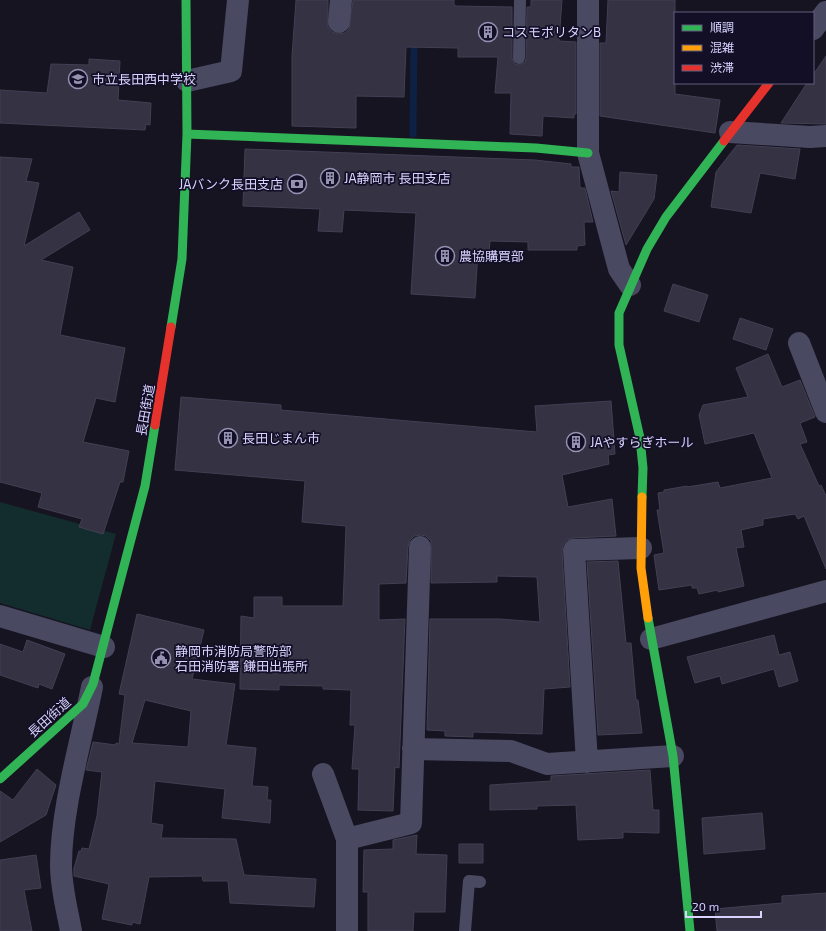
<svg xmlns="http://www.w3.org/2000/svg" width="826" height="931" font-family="'Exo 2','Noto Sans JP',sans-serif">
	<rect width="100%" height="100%" fill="#161421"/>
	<path fill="#132c2d" d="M 0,502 L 116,534 L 90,630 L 0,603 Z"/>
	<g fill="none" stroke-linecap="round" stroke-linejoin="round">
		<path stroke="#0d2144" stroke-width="7" d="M 413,134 L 414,38"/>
	</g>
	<path fill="#343243" stroke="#433f54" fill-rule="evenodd" d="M 296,0 L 328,0 L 328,27 L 332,32 L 338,34 L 345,33 L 349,29 L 353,0 L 454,0 L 454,5 L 456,6 L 512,7 L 512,58 L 515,64 L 519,65 L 525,62 L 526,59 L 527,7 L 531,7 L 531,0 L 562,0 L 559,41 L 576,42 L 576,114 L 574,114 L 574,118 L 543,116 L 542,136 L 510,134 L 511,93 L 495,93 L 498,57 L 458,57 L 458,48 L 406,47 L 404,97 L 356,96 L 356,128 L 292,126 L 292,56 Z
		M 608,0 L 675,0 L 675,94 L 720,100 L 715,133 L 600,116 L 600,43 L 606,43 Z
		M 826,56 L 826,124 L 781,123 L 807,83 L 813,83 L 813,75 Z
		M 89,59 L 120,61 L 118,100 L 151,103 L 150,125 L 146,124 L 145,130 L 0,123 L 0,90 L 47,93 L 51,64 L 89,65 Z
		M 737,145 L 800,149 L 795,179 L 760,173 L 751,213 L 711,207 L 716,172 Z
		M 245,149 L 535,160 L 571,164 L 571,167 L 579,167 L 580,188 L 585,188 L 593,222 L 584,222 L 585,245 L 577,246 L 577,250 L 528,250 L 528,242 L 490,241 L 489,251 L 478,252 L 475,298 L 411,294 L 416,213 L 344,210 L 342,232 L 318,231 L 320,209 L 243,206 Z
		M 0,157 L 32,159 L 26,181 L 39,183 L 24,246 L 79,212 L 90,230 L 41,260 L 73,267 L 60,335 L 125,348 L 115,402 L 96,398 L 83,442 L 129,451 L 123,482 L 120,482 L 103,534 L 79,527 L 82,519 L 38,507 L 42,493 L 0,482 Z
		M 620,172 L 657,175 L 654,199 L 626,245 L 611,191 L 619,192 Z
		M 673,284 L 708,295 L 699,322 L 664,311 Z
		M 740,318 L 773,329 L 766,350 L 733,339 Z
		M 768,354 L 782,387 L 800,380 L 815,417 L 800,423 L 807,442 L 800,444 L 819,486 L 821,485 L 826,496 L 826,569 L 804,516 L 798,519 L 795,514 L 763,519 L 763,525 L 741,530 L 744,547 L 736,548 L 744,586 L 718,592 L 718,590 L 699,594 L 697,588 L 692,588 L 692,585 L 659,590 L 654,555 L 664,553 L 657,510 L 660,510 L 658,493 L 664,492 L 664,490 L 687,486 L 687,487 L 718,482 L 720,488 L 772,478 L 754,433 L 705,444 L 699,415 L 703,405 L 748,397 L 736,368 Z
		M 181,397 L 281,405 L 281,410 L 537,432 L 535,406 L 611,401 L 615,454 L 608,455 L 609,464 L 562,475 L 568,507 L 612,499 L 616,536 L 573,538 L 567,540 L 563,545 L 562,551 L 570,687 L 544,689 L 542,734 L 473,732 L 473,737 L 445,736 L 445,731 L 427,730 L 430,619 L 499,619 L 540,622 L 537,577 L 497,576 L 497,582 L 431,583 L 431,541 L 426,536 L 421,535 L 414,536 L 410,540 L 408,546 L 406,583 L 379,584 L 379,620 L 405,619 L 399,768 L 395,767 L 393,811 L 358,810 L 359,769 L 352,769 L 355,725 L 350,725 L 351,690 L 323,689 L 323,686 L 279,685 L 279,690 L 240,689 L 241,616 L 254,618 L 254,597 L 282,597 L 282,606 L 343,606 L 346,526 L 302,522 L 305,481 L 175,470 Z
		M 618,561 L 626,643 L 631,643 L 636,700 L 638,700 L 642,733 L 598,735 L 587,562 Z
		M 137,614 L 204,630 L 192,679 L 235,684 L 226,745 L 256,748 L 252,786 L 268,787 L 267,800 L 271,800 L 270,823 L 222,818 L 225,789 L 155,781 L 151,823 L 163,825 L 161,838 L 236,839 L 244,875 L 316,879 L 314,907 L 230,903 L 228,881 L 203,881 L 202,876 L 149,877 L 140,924 L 132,922 L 132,925 L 102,919 L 109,884 L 74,876 L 74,868 L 79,851 L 81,851 L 82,848 L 89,849 L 97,816 L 102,772 L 86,770 L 93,742 L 116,745 L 116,743 L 119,744 L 125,695 L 119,694 ZM 145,700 L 191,711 L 188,747 L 132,743 Z
		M 774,635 L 779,655 L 790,652 L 798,681 L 779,687 L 774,669 L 722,684 L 720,676 L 695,683 L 687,657 Z
		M 27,640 L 65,654 L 52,689 L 39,684 L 38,688 L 0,675 L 0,644 L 23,652 Z
		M 37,769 L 56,785 L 46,815 L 0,842 L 0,791 L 13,800 Z
		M 650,770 L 653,810 L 659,810 L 659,833 L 623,832 L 623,838 L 578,840 L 576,805 L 537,806 L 537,809 L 490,810 L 490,785 L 551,781 L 551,776 Z
		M 762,813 L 765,849 L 704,854 L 702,818 Z
		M 417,835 L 416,854 L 447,855 L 445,912 L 414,912 L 413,931 L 368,931 L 368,892 L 363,892 L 364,850 L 393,849 L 393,840 Z
		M 459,844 L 483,844 L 483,863 L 459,863 Z
		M 36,855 L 41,888 L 24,890 L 32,931 L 0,931 L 0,860 Z
		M 826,893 L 826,931 L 717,931 L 715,909 L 782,903 L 782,896 Z"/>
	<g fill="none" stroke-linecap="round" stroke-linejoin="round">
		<path stroke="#4a4962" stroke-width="12" d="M 519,58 L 520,0
			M 465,931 L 469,881 L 480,882"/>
		<path stroke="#4a4962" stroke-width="22" d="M 588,0 L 588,153 L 619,269 L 630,285
			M 339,22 L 341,0
			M 813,29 L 826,12
			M 187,81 L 231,71 L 238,0
			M 730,132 L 810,137 L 826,136
			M 799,343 L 826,412
			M 0,616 L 104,647
			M 651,639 L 826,591
			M 413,749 L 511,751 L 547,764 L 673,756
			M 587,762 L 574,550 L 641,548
			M 323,774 L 347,839 L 347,931
			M 347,839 L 411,823 L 420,547
			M 71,931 C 67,909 61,888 61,865 C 61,810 81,742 92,687"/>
		<path stroke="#30b455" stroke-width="9" d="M 187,134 L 536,148 L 588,153
			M 171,327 L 182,259 L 187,134 L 186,0
			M 642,497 L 643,468 L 640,438 L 619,345 L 619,313 L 647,249 L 666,217 L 724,141
			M 648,618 L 673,756 L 690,931
			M 0,779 L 83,704 L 93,684 L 145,486 L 155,425"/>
		<path stroke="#ff9f0a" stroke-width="9" d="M 642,497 L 641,568 L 648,618"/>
		<path stroke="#e5322d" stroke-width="9" d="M 724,141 L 769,83
			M 155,425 L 171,327"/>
	</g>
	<defs>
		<symbol id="building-ring" viewBox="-11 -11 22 22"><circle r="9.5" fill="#130f26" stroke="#9591b1" stroke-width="1.5"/><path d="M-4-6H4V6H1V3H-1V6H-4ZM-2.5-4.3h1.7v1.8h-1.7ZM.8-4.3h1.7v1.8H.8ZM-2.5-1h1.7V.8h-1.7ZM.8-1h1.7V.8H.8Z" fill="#9591b1"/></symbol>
		<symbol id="school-ring" viewBox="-11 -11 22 22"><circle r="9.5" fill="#130f26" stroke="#9591b1" stroke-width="1.5"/><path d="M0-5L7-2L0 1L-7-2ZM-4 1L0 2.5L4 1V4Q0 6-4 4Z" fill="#9591b1"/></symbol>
		<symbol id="bank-ring" viewBox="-11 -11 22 22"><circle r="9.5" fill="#130f26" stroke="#9591b1" stroke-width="1.5"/><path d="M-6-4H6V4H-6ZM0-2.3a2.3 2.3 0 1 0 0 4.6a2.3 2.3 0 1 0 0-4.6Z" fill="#9591b1"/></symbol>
		<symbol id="civic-ring" viewBox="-11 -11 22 22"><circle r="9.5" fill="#130f26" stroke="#9591b1" stroke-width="1.5"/><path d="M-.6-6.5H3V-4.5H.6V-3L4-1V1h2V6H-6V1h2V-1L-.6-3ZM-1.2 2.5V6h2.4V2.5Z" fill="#9591b1"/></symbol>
	</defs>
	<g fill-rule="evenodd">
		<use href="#building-ring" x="477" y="21" width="22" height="22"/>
		<use href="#school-ring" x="67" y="68" width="22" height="22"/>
		<use href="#building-ring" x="319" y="167" width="22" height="22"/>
		<use href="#bank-ring" x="286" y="173" width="22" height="22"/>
		<use href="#building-ring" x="434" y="245" width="22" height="22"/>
		<use href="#building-ring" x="217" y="427" width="22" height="22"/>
		<use href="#building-ring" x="565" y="431" width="22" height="22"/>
		<use href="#civic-ring" x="150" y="647" width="22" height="22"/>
	</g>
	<g text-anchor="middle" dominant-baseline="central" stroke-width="3.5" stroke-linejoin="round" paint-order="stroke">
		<g font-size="13" fill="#d9d4ff" stroke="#130f26" text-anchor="start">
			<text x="502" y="32">コスモポリタンB</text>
			<text x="92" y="79">市立長田西中学校</text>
			<text x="344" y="178">JA静岡市 長田支店</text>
			<text x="283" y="184" text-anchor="end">JAバンク長田支店</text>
			<text x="459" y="256">農協購買部</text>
			<text x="242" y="438">長田じまん市</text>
			<text x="590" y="442">JAやすらぎホール</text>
			<text x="175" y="651">静岡市消防局警防部<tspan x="175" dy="15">石田消防署 鎌田出張所</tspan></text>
		</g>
		<g font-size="13" fill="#d9d4ff" stroke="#130f26">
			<text transform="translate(145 410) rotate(-80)">長田街道</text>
			<text transform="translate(49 717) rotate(-42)">長田街道</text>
		</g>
	</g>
	<rect x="674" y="12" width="140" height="72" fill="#130f26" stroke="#625e7d"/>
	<rect x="682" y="25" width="20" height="6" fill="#30b455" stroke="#625e7d"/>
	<text x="710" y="32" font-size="12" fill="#d9d4ff">順調</text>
	<rect x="682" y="45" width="20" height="6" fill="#ff9f0a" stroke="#625e7d"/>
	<text x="710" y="52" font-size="12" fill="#d9d4ff">混雑</text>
	<rect x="682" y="65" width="20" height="6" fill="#e5322d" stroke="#625e7d"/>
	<text x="710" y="72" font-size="12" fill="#d9d4ff">渋滞</text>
	<path d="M686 911v6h75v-6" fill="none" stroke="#d9d4ff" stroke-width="2"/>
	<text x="692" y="911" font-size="12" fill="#d9d4ff" stroke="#130f26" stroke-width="3" paint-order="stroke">20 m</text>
</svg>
